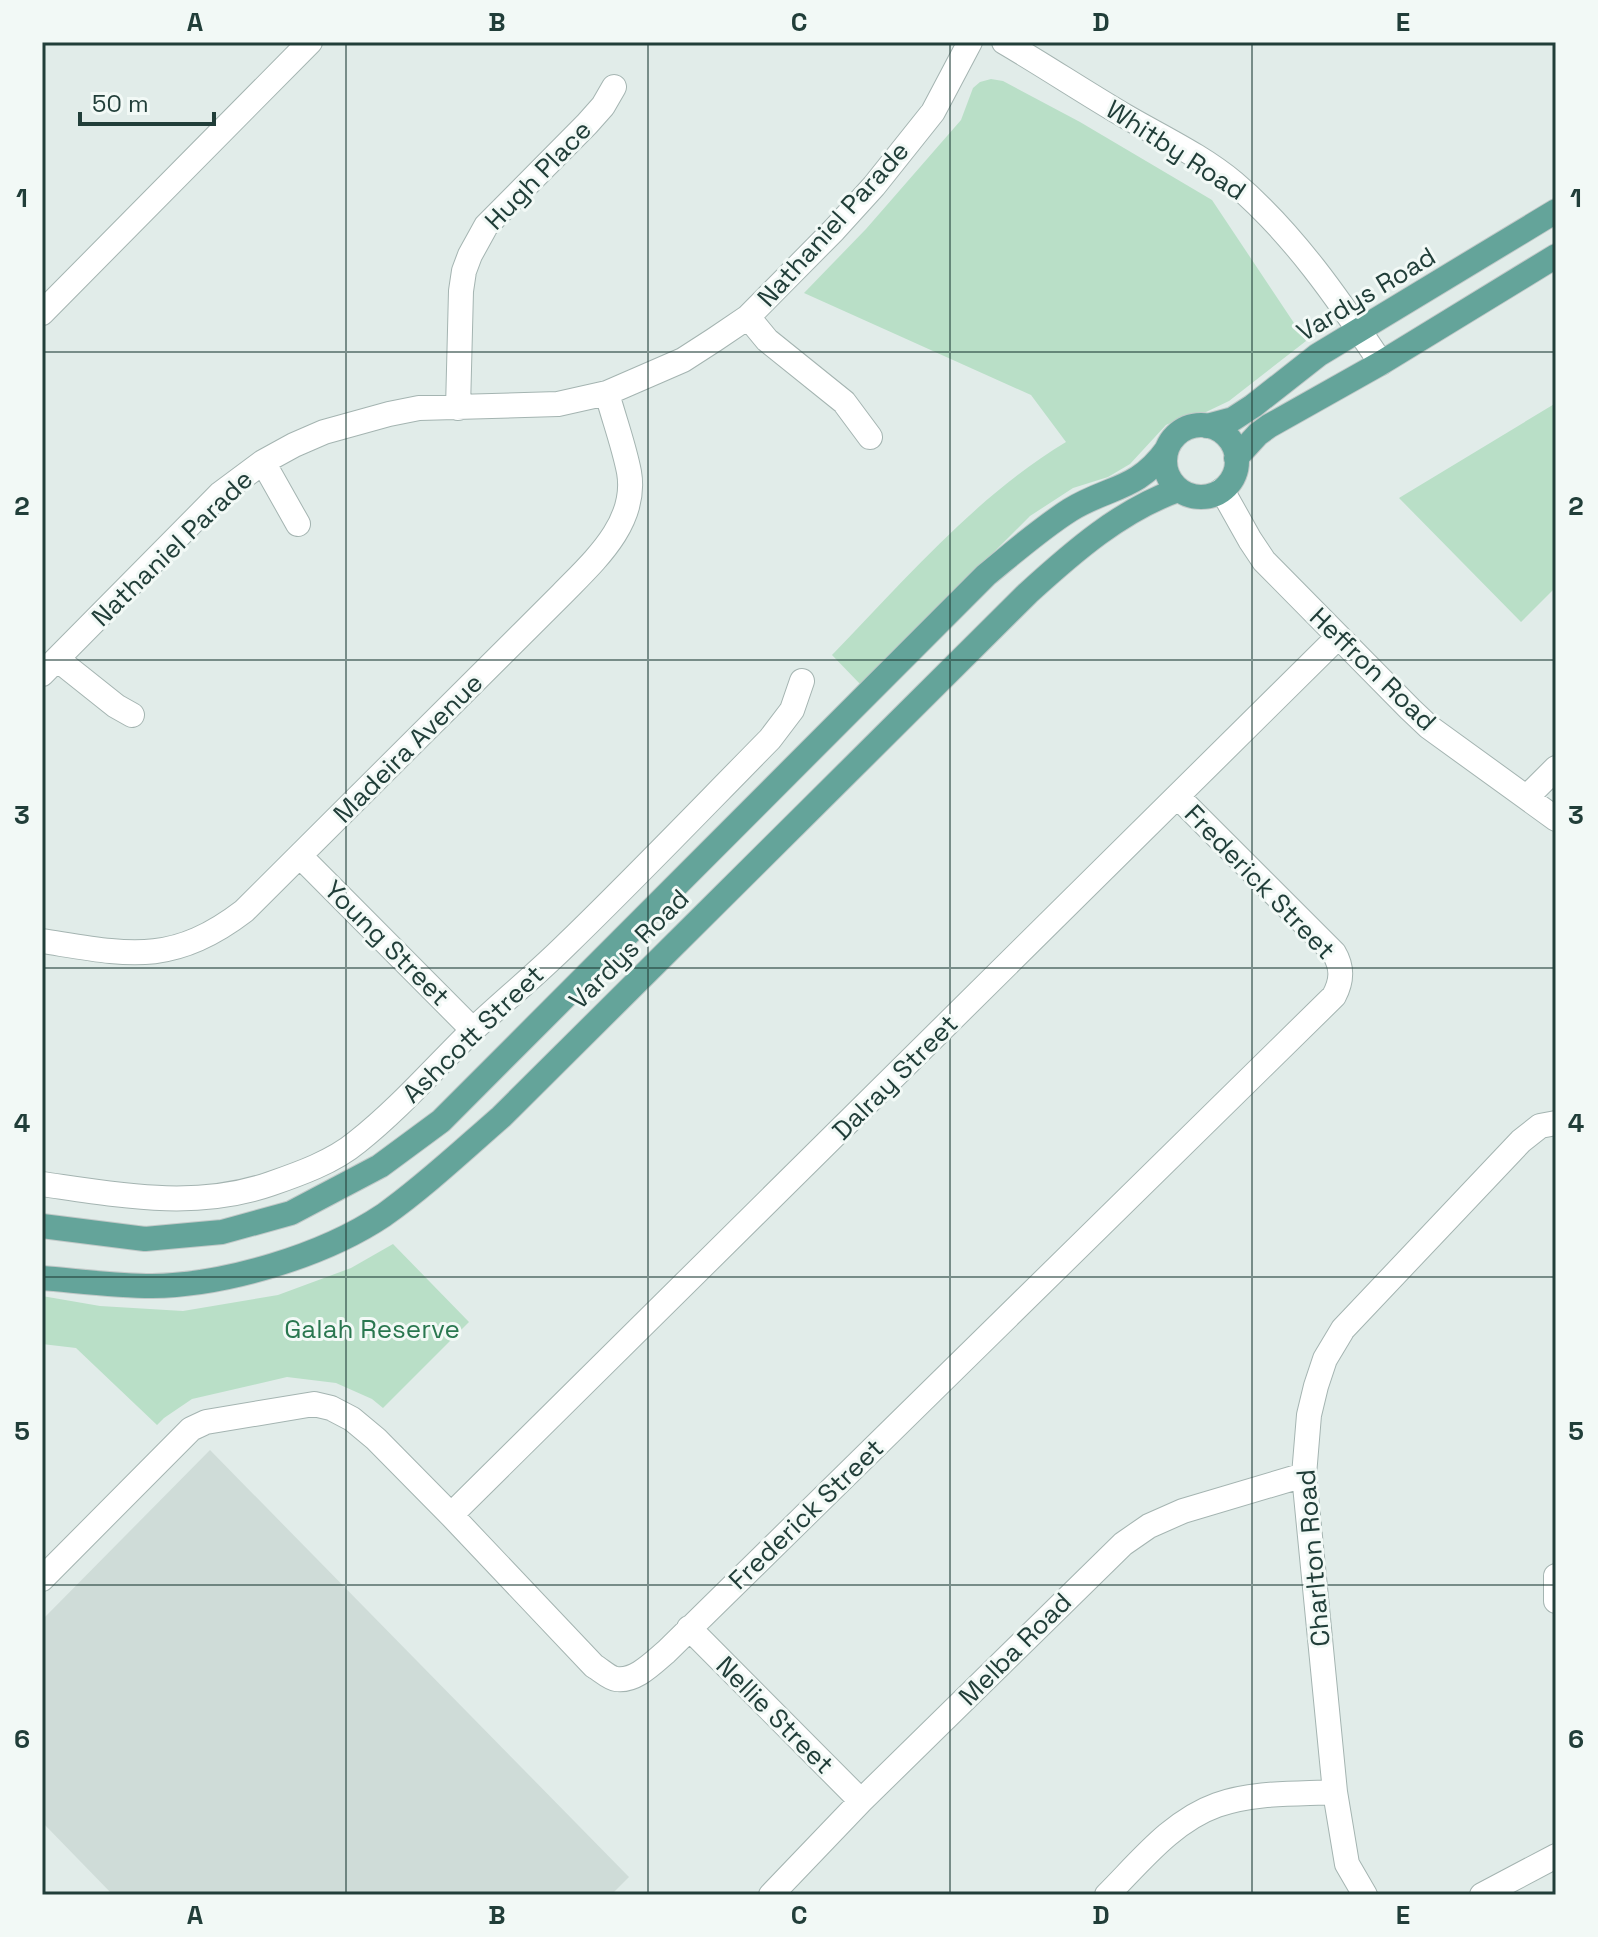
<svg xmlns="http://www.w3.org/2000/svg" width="1598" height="1937" font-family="'Space Grotesk',sans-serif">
	<rect width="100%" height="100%" fill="#e1ece9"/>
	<path fill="#cfdcd8" d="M 210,1450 L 629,1877 L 611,1895 L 113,1895 L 42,1822 L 42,1620 Z"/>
	<path fill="#b9dfc7" d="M 991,79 L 1003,81 L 1080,122 L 1212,200 L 1306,341 L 1229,401 L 1206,412 L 1186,416 L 1166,425 L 1130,464 L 1108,477 L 1073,488 L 1030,516 L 861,685 L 832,655 C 905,580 975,497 1066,442 L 1031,395 L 804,293 L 866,229 L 961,120 L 973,88 L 980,82 Z
		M 1556,403 L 1556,587 L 1521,622 L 1399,498 Z
		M 393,1244 L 469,1322 L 383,1408 L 372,1399 L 336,1383 L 287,1377 L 192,1399 L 164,1418 L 157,1425 L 76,1348 L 42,1344 L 42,1296 L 100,1306 L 183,1311 L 278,1295 L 351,1268 Z"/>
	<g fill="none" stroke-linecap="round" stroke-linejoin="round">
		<defs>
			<path id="minor" d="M 1004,42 C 1045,66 1084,92 1125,116 C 1161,137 1202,156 1234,183 C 1293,233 1339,300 1381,363
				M 42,313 L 310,42
				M 748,317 L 767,340 L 844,402 L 870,437
				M 458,408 L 461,291 L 464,271 L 470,255 L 486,226 L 587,124 L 603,106 L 614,87
				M 263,462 L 298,524
				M 1222,490 L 1250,540 L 1264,561 L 1410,709 L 1429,727 L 1556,819
				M 57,659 L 116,706 L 132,715
				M 42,674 L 220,494 L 263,462 L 294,445 L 324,432 L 389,414 L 419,408 L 558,404 L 607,393 L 683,360 L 714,340 L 748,317 L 834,230 L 874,186 L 933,112 L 970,42
				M 1527,797 L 1556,768
				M 300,856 L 473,1030
				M 42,941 C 126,954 171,967 244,911 L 562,594 C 593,562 638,523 629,472 C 624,446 614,419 607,393
				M 42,1184 C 118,1195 195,1210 270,1184 C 299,1174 333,1162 357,1142 C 400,1108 436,1066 475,1028 C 506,999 539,972 569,942 C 637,876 703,807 770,739 L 792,710 L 802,681
				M 451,1515 L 1338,637
				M 1556,1576 L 1556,1601
				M 42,1579 L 191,1429 L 206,1422 L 314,1404 L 331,1408 L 352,1419 L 376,1439 L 451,1515 L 594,1666 C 601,1670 609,1678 616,1679 C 635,1682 653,1663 666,1652 L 1334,996 C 1342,981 1343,968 1334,953 L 1178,797
				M 689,1628 L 861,1801
				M 771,1895 L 861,1801 L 1123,1544 L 1149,1526 L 1183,1511 L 1304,1475
				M 1107,1895 C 1140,1862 1172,1821 1217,1805 C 1253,1792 1297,1794 1335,1792
				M 1365,1895 L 1347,1864 L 1335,1792 L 1304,1475 L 1309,1415 L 1316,1386 L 1325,1359 L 1343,1329 L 1521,1141 L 1540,1126 L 1556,1123
				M 1482,1895 L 1556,1856"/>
			<path id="major" d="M1165 461a36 36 0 1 1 72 0a36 36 0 1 1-72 0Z
				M 1207,426 L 1233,419 L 1253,406 L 1318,355 L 1556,211
				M 1236,458 L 1258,434 L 1269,426 L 1381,363 L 1556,256
				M 42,1226 L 145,1239 L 222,1232 L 291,1213 L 380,1166 L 441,1121 L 986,575 C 1013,553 1040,529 1070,510 C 1109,486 1137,491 1167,449
				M 42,1278 C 78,1281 116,1286 152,1286 C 225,1285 323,1256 384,1215 C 425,1186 463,1150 501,1117 L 1028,593 C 1073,552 1121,510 1178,490"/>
		</defs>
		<use href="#minor" stroke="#a4b4b1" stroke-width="26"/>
		<use href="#major" stroke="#c1c9c8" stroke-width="26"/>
		<use href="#minor" stroke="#fff" stroke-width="24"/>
		<use href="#major" stroke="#64a49a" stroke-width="24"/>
	</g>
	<path fill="none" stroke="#213e39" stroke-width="2" stroke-opacity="0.55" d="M 346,42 L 346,1895M 648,42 L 648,1895M 950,42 L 950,1895M 1252,42 L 1252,1895M 42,352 L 1556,352M 42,660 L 1556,660M 42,968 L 1556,968M 42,1277 L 1556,1277M 42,1585 L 1556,1585"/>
	<g text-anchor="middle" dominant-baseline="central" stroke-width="6" stroke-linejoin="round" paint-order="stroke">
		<g font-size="26" fill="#213e39" stroke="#f2f9f6">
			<text transform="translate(1176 150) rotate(33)">Whitby Road</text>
			<text transform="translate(538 175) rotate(-46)">Hugh Place</text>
			<text transform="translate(833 224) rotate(-48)">Nathaniel Parade</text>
			<text transform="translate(1366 294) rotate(-31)">Vardys Road</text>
			<text transform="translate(172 548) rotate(-44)">Nathaniel Parade</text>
			<text transform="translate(1373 669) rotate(44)">Heffron Road</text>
			<text transform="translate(408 748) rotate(-45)">Madeira Avenue</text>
			<text transform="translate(1260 882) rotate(46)">Frederick Street</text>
			<text transform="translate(387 943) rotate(45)">Young Street</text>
			<text transform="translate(629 949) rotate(-45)">Vardys Road</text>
			<text transform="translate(473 1034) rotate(-44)">Ashcott Street</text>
			<text transform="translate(895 1077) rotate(-45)">Dalray Street</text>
			<text transform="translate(806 1514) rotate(-44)">Frederick Street</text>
			<text transform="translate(1313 1558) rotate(-95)">Charlton Road</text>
			<text transform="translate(1015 1649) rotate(-45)">Melba Road</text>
			<text transform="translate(775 1715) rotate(45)">Nellie Street</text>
		</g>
		<g font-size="26" fill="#29774f" stroke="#f2f9f6">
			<text x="372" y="1329">Galah Reserve</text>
		</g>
	</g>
	<rect width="1598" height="1937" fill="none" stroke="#f2f9f6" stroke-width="88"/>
	<path d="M80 112v12h134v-12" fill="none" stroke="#213e39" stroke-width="4"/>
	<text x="92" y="112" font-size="24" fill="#213e39" stroke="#f2f9f6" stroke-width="6" paint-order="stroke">50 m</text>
	<rect x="44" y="44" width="1510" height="1849" fill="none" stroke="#213e39" stroke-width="3"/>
	<g font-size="26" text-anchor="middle" font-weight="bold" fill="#213e39">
		<text x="195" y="31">A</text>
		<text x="497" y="31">B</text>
		<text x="799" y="31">C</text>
		<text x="1101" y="31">D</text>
		<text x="1403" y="31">E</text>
		<text x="22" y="207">1</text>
		<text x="1576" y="207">1</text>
		<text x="22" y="515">2</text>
		<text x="1576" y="515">2</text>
		<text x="22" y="824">3</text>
		<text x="1576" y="824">3</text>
		<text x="22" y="1132">4</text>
		<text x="1576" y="1132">4</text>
		<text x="22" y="1440">5</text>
		<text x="1576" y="1440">5</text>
		<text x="22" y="1748">6</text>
		<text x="1576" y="1748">6</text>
		<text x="195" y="1924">A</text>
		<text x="497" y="1924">B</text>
		<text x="799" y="1924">C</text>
		<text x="1101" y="1924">D</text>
		<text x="1403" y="1924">E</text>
	</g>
</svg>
